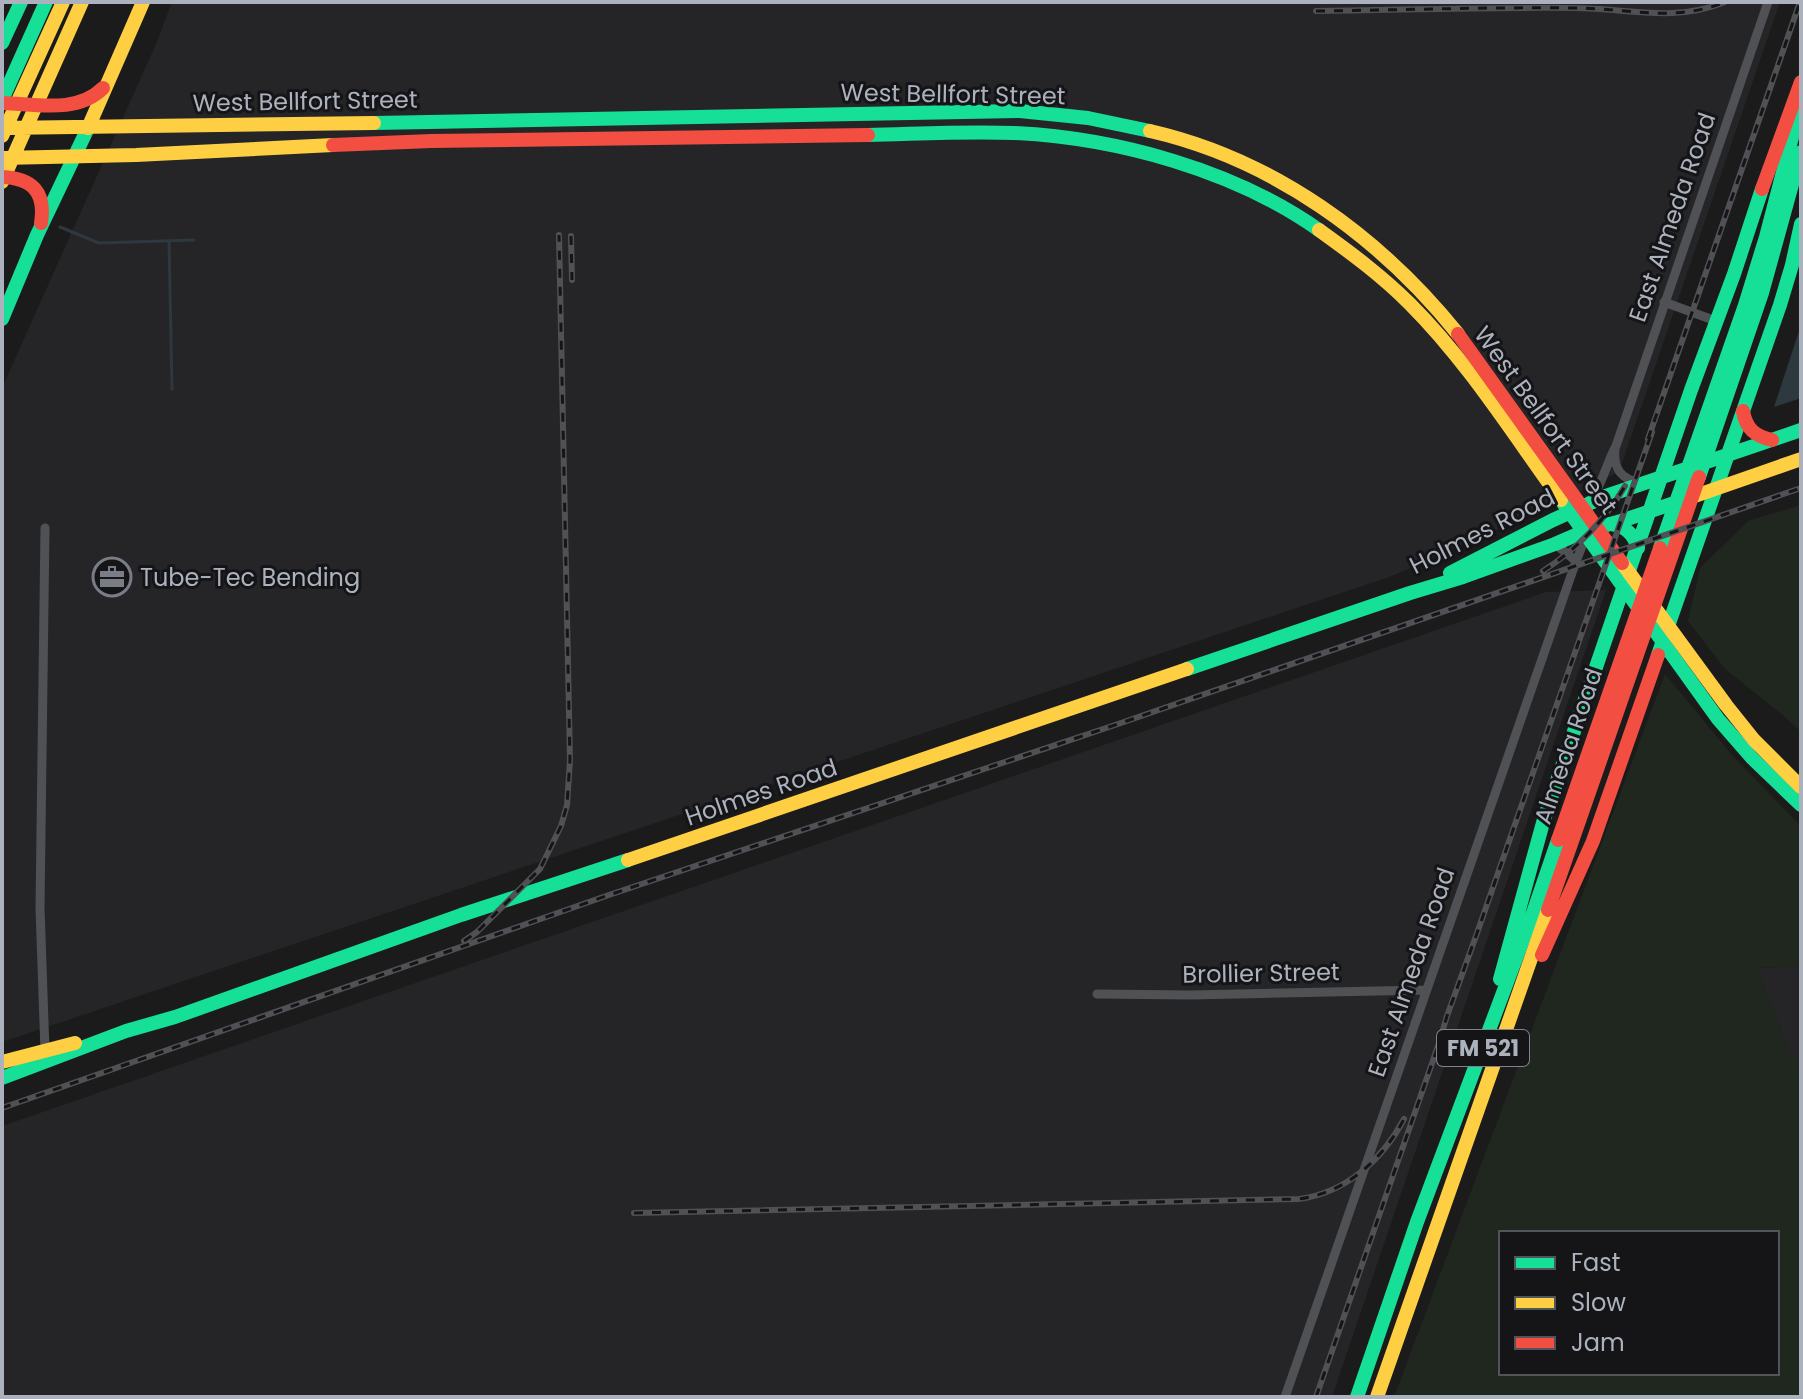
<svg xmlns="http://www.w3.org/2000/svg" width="1803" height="1399" font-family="Poppins,sans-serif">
	<rect width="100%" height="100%" fill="#1b1b1c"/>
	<path fill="#252528" d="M 172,2 L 1780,2 L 1619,472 L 1540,511 L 1392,576 L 2,1042 L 2,388 L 156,44 Z
		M 1606,590 L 1332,1397 L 2,1397 L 2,1126 L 1546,592 Z
		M 1801,966 L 1801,1058 L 1792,1058 L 1756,968 Z"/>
	<path fill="#1f271f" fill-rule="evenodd" d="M 1801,505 L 1801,732 L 1784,716 L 1725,669 L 1688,621 L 1700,568 L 1748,521 Z
		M 1665,674 L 1732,755 L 1801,826 L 1801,966 L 1756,968 L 1792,1057 L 1801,1058 L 1801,1397 L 1394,1397 ZM 1501,1233 L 1777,1233 L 1777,1373 L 1501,1373 Z"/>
	<path fill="#2d383f" d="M 1801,325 L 1801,398 L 1774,407 Z"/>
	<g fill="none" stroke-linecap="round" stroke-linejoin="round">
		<path stroke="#2d383f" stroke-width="3" d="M 60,227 L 99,243 L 194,240
			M 169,241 L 172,389"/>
		<path stroke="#4f5155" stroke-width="9" d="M 1664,302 L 1716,321
			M 1615,449 C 1613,469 1621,479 1640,483
			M 1588,502 C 1602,487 1606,464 1616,446 L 1768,2
			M 1555,544 L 1576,561
			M 1097,994 L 1191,995 L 1425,990
			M 45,1051 L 40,908 L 45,528
			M 1285,1397 L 1574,567 L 1587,533"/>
		<path stroke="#16e098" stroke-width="14" d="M 2,43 L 21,2
			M 2,100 L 46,2
			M 374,123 L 1020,111 L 1088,118 L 1150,131
			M 868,135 C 916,134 966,131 1014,133 C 1117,138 1234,170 1319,230
			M 2,319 L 37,235 L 88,128
			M 1699,477 L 1762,293 L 1801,152
			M 1561,500 L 1718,719 L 1752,758 L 1801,805
			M 1609,524 C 1624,525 1633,533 1638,548
			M 1660,548 L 1745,305 L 1766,237 L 1801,103
			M 1450,573 L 1553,520 L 1606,496 L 1801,430
			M 1658,655 L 1780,305 L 1792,265 L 1801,224
			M 1187,669 L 1410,593 L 1463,577 L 1555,544 L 1585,531 L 1621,521 L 1692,497
			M 1500,979 L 1544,819 L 1691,390 L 1734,274 L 1762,189
			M 2,1078 L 126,1031 L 175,1017 L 461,915 L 628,860
			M 1357,1397 L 1417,1222 L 1533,913 L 1558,840"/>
		<path stroke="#ffcf43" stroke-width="14" d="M 2,128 L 374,123
			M 88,128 L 143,2
			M 1150,131 C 1273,159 1380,237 1458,334
			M 2,136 L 63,2
			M 2,158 L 136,155 L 333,145
			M 2,182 L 82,2
			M 1319,230 C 1351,253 1382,276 1410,304 C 1468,362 1513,434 1561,500
			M 1692,497 L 1801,459
			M 1622,563 L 1726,705 L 1754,740 L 1801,787
			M 628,860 L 1187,669
			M 2,1062 L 75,1043
			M 1377,1397 L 1548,910"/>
		<path stroke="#f24e42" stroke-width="14" d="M 2,103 C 36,104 77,114 103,88
			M 333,145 L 431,141 L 868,135
			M 2,177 C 32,178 46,192 41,223
			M 1762,189 L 1801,82
			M 1458,334 L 1622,563
			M 1743,411 C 1746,429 1755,436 1772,440
			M 1558,840 L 1660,548
			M 1548,910 L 1699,477
			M 1542,955 L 1593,841 L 1658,655"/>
		<defs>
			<path id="rail" d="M 1316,11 C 1402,10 1488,7 1574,8 C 1627,8 1674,23 1725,2
				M 571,236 L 572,280
				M 1648,439 L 1800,2
				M 1543,571 C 1576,550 1606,519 1625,486
				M 464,941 L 477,932 L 540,869 L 561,826 L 567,805 L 570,760 L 559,235
				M 2,1108 L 606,896 L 1118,724 L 1801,488
				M 634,1213 L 1299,1199 C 1346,1193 1383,1159 1404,1119
				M 1316,1397 L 1438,1046 L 1447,1016 L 1476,936 L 1652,432"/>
		</defs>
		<use href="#rail" stroke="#505154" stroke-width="6"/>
		<use href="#rail" stroke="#151518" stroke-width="3" stroke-dasharray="9" stroke-linecap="butt"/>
	</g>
	<defs>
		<symbol id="office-ring" viewBox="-11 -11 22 22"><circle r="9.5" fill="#151518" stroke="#797d85" stroke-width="1.5"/><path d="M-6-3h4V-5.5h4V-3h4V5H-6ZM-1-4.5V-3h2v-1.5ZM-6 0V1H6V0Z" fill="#797d85"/></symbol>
	</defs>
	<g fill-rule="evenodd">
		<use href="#office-ring" x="90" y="555" width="44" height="44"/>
	</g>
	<g text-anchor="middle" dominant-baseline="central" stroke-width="6" stroke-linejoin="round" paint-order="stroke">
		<rect fill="#151518" stroke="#7f838c" stroke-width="2" x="1437" y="1030" width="92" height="36" rx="6"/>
		<g font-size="22" font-weight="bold" fill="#acb2bd">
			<text x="1483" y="1048">FM 521</text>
		</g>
		<g font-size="24" fill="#acb2bd" stroke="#151518">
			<text transform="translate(953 94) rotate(1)">West Bellfort Street</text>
			<text transform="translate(305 101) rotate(-1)">West Bellfort Street</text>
			<text transform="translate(1672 217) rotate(-71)">East Almeda Road</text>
			<text transform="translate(1546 420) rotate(54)">West Bellfort Street</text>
			<text transform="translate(1482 531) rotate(-27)">Holmes Road</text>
			<text transform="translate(1568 746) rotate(-71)">Almeda Road</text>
			<text transform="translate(761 792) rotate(-19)">Holmes Road</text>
			<text transform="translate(1411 972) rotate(-71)">East Almeda Road</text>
			<text transform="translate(1261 973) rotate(-1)">Brollier Street</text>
		</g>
		<g font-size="24" fill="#acb2bd" stroke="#151518" text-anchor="start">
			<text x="140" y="577">Tube-Tec Bending</text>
		</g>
	</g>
	<rect width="1803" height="1399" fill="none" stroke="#acb2bd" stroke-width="8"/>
	<rect x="1499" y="1231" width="280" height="144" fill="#151518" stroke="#51545a" stroke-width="2"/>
	<rect x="1515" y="1257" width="40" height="12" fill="#16e098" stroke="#51545a" stroke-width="2"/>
	<text x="1571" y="1271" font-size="24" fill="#acb2bd">Fast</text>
	<rect x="1515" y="1297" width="40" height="12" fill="#ffcf43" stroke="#51545a" stroke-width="2"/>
	<text x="1571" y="1311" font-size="24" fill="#acb2bd">Slow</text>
	<rect x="1515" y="1337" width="40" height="12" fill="#f24e42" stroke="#51545a" stroke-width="2"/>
	<text x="1571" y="1351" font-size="24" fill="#acb2bd">Jam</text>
</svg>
